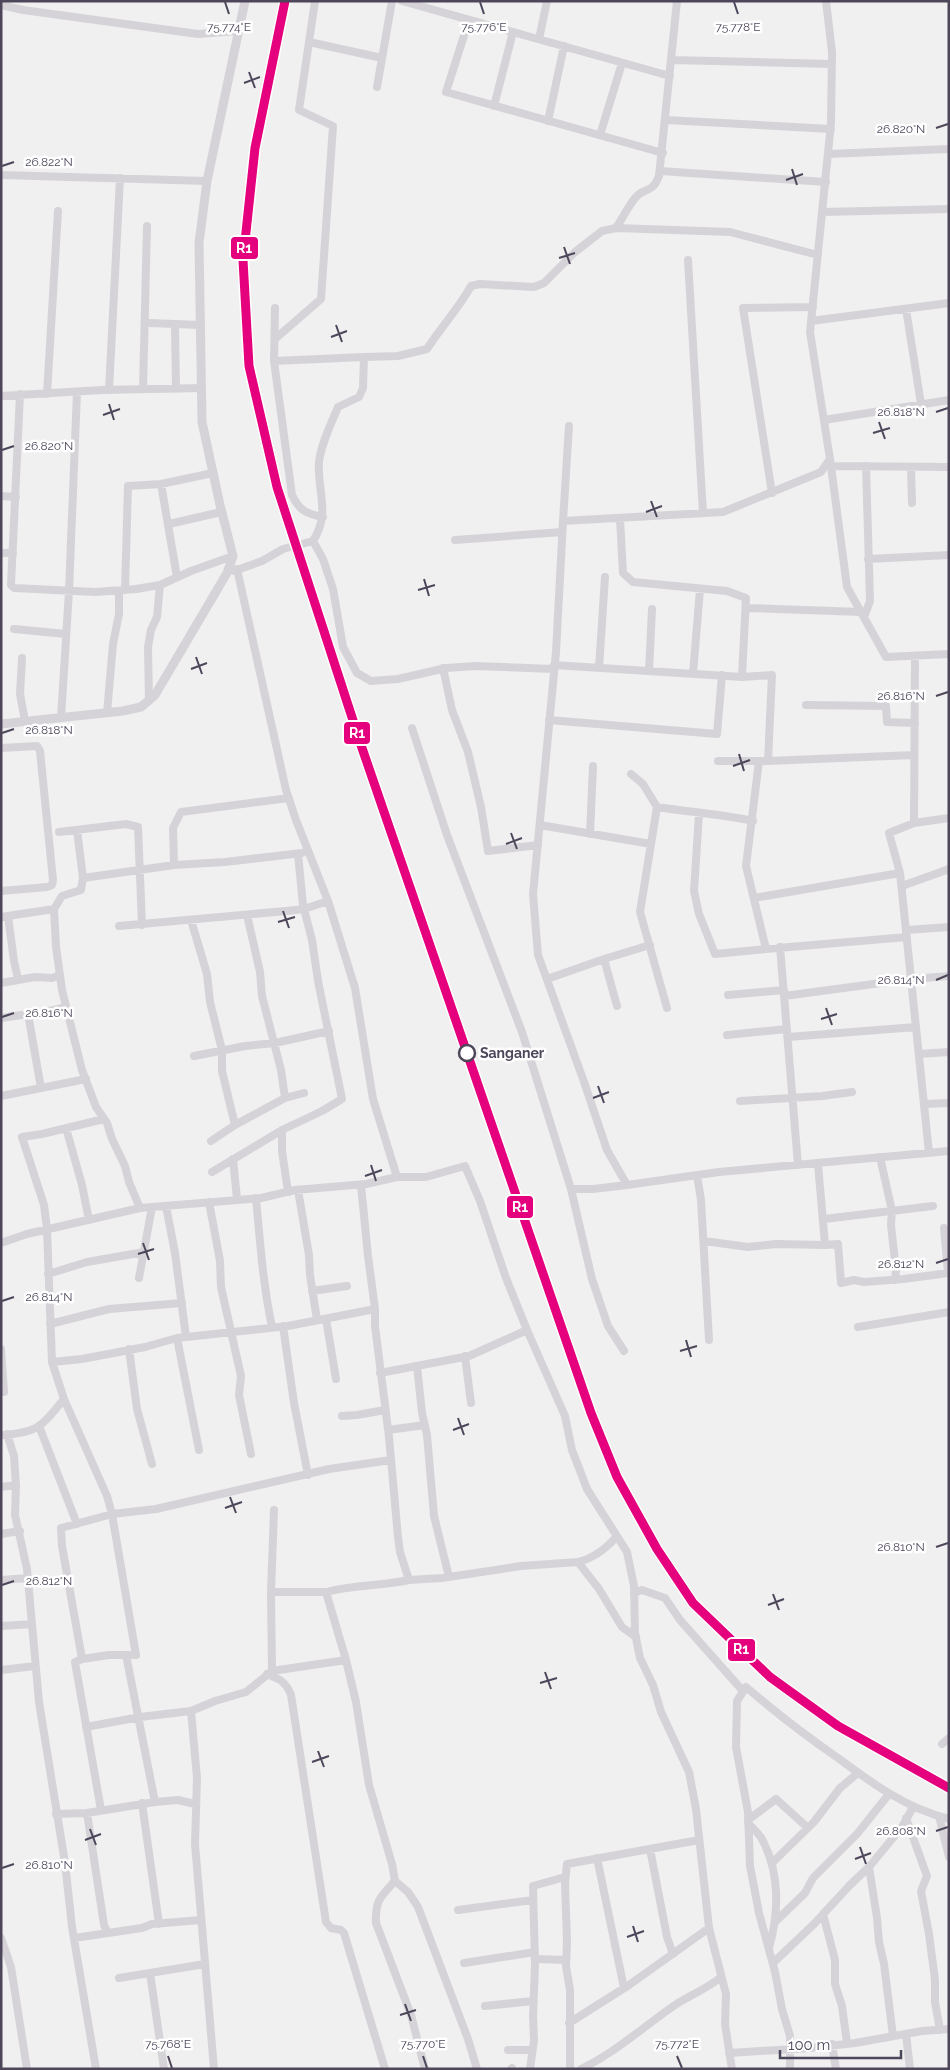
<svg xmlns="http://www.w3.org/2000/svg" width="950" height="2070" font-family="Raleway,sans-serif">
	<rect width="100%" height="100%" fill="#f0f0f0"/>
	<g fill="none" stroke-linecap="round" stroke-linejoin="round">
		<path stroke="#d5d3d7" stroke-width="8" d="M 402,1 L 670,76
			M 826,1 L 832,52 L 831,123 L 810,332 L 830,459 L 821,472 L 723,512 L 563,521 L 556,652 L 533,894 L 538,955 L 583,1079 L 607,1150 L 627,1185 L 719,1172 L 949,1151
			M 1,5 L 23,10 L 198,34 L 238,31
			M 469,20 L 446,92 L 663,153
			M 539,39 L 547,1
			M 309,42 L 382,58
			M 672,60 L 832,64
			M 377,87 L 392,1
			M 494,106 L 513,32
			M 666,120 L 831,129
			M 548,121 L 564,46
			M 600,135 L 622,63
			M 828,154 L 949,149
			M 660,171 L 826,182
			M 1,175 L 207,181
			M 823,212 L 949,209
			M 616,228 C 623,218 628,206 636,197 C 645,187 652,194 659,176 L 677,1
			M 688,260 L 703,513
			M 275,308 L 274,361 L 292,495 C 299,510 306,514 323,517
			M 906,309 L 921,404
			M 811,321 L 949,303
			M 149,323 L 175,324 L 176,389
			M 175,324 L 201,325
			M 275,339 L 321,299 L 333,126 L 299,110 L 315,1
			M 274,361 L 364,357
			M 143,389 L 147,226
			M 109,390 L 120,178
			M 20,394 L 11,585 L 14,588 L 95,592 L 136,589 L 160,585 L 191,571 L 233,556
			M 47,394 L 58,211
			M 1,396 L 102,390 L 202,388
			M 824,420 L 949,400
			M 830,459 L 847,587 L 886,657 L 949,654
			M 831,466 L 949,467
			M 911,467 L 912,503
			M 161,484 L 177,577
			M 772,493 L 743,308 L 813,307
			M 1,496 L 16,497
			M 620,519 L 623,573 L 633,582 L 727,591 L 746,598 L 742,677
			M 563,521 L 569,426
			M 169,524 L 221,512
			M 455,540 L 562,532
			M 313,541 C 331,513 317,492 319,462 C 321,444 331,424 338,407 L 359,397 L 363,388 L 364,357 L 398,356 L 427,349 C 441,327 459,308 471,286 L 480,284 L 534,287 L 544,283 L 575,252 L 602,231 L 616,228 L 730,232 L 818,255
			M 1,553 L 13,553
			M 868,559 L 949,555
			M 234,571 L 262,561 L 283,549 L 313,541 L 323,559 L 333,589 L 343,647 L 357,673 L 371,681 L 398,679 L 446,668 L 476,666 L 554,669
			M 125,590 L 128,486 L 161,484 L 213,473
			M 747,608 L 861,612
			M 864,617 L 870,601 L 866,466
			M 14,629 L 66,634
			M 22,658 L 20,694 L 25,721
			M 554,665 L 742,677 L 772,675 L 768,761 L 759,761 L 746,866 L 766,949 L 907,937
			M 443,668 L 452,710 L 468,752 L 481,807 L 488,851 L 538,845
			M 599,668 L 605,577
			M 649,671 L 652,609
			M 693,674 L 700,589
			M 149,701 L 148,647 L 151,630 L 157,617 L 160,585
			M 806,705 L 886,706 L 887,722 L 915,723
			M 107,713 L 113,644 L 119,614 L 119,591
			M 61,718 L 69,591 L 77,392
			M 549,720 L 717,734 L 722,675
			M 412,728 L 447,835 L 522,1032 L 571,1189 L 593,1189 L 627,1185
			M 1,748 L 37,746 L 40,751 L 53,880 L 52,885 L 47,887 L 1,891
			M 718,761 L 759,761
			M 768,761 L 914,755
			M 631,774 L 643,784 L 657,807 L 640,912 L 667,1008
			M 657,807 C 689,812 721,814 753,821
			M 699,814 L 694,891 L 699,914 L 715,954 L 766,949
			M 914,823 L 915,656
			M 540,825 L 651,844
			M 59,832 L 126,824 L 138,827 L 142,925
			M 590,834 L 593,766
			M 174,865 L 173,828 L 181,812 L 289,798
			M 83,878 L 174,865 L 225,862 L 302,853
			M 902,886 L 949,869
			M 754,898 L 900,873
			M 54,909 L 62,896 L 81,890 L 83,878 L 77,830
			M 247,915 L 260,972 L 262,996 L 281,1070 L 285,1098
			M 8,916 L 14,961 L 18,979
			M 1,917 L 54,909 L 56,947 L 62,990 L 82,1070 L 96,1107 L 107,1123 L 112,1139 L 125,1166 L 129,1182 L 140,1208
			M 191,920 L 207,974 L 210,1002 L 222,1050 L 222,1071 L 235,1125
			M 119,926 L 286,911 L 304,909 L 328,901
			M 906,930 L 949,927
			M 780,947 L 798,1165
			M 604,959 L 617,1006
			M 547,979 L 604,959 L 650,945
			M 1,983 L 35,977 L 52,978 L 60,975
			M 728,995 L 784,990
			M 784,996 L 911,979 L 949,976
			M 28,1014 L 41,1088
			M 1,1018 L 50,1011 L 66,1007
			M 727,1035 L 787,1029
			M 788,1037 L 916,1027
			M 919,1054 L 949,1052
			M 194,1056 L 245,1046 L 275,1043 L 329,1031
			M 1,1096 L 86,1079
			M 740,1101 L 822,1096 L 852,1092
			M 924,1104 L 949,1103
			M 104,1119 L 42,1134 L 22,1137 L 44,1205 L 47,1229 L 52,1362 L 82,1359 L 145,1347 L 177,1338 L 288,1326 L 375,1309 L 368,1256 L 361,1185
			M 66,1128 L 82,1185 L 89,1220
			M 282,1130 L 282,1151 L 288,1192
			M 211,1141 L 235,1125 L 285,1098 L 304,1093
			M 929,1153 L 900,873 L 889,833 L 914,823 L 949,818
			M 880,1157 L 892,1211 L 891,1225 L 896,1271 L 895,1280
			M 233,1159 L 237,1199
			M 212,1172 L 282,1130 L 322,1111 L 342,1099 L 318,981 L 312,940 L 303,905 L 298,854
			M 697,1175 L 701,1200 L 709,1340
			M 397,1177 L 426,1177 L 465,1166 L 480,1201 L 506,1278 L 527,1330 L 565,1416 L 572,1450 L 587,1489 L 627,1552 L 634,1586 L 635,1633 L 640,1658 L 653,1685 L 661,1712 L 689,1772 L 696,1809 L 709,1928 L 726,1994 L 725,2024 L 732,2069
			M 571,1189 L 592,1279 L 608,1326 L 624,1351
			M 298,1190 L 309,1255 L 310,1275 L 317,1320
			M 256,1198 C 260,1241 263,1285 272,1327
			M 209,1202 L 220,1261 L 221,1287 L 241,1376 L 239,1395 L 251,1454
			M 166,1206 L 175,1253 L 186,1337
			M 824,1219 L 933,1206
			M 944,1228 L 948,1273
			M 704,1241 L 748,1247 L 776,1244 L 825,1245 L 818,1164
			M 1,1243 L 27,1234 L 140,1208 L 261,1198 L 295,1190 L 366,1184 L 397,1177 L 373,1099 L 355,988 L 328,901 L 296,820 L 286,790 L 237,569
			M 825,1245 L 838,1244 L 841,1283 L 854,1280 L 864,1282 L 903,1279 L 949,1273
			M 48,1274 L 87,1262 L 144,1252
			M 139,1278 L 152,1207
			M 312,1291 L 347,1286
			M 375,1309 L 375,1326 L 389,1437 L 398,1537 L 400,1552 L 409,1580 L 442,1578 L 521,1566 L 578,1562 L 599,1589 L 622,1627 L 636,1637
			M 326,1319 L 336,1379
			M 50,1324 L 109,1309 L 182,1303
			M 283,1326 L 294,1403 L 308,1475
			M 858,1327 L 949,1312
			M 177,1338 L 199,1450
			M 1,1349 L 4,1392
			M 129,1349 L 137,1409 L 152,1464
			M 465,1356 L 471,1403
			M 417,1366 L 422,1413 L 427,1435 L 434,1516 L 449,1577
			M 380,1373 L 469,1356 L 527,1330
			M 64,1399 L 107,1496 L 112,1514 L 136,1655 L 109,1655 L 82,1659 L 62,1546 L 61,1528 L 112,1514 L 156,1509 L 329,1469 L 391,1460
			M 342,1416 L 357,1415 L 385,1410
			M 39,1426 L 77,1524
			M 388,1430 L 425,1425
			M 7,1434 L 14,1456 L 16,1485 L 15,1515 L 27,1569 L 39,1702 L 65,1863 L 72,1927 L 96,2069
			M 1,1435 C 38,1433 42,1426 64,1399 L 52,1362
			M 1,1487 L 16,1485
			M 1,1534 L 20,1531
			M 578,1562 C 594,1558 606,1549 617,1536
			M 1,1580 L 28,1578
			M 271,1592 L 274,1510
			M 634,1593 L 642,1590 L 665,1598 L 680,1620 L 743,1691
			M 1,1626 L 32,1624
			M 82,1659 L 75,1662 L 101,1810
			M 346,1660 L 356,1702 L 369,1785 L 392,1864 L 395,1881 L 408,1892 L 418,1907 L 468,2039 L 477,2069
			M 1,1670 L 35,1666
			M 272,1671 L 271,1592 L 326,1592
			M 267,1674 C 280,1679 286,1682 291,1695 L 326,1922 L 331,1928 L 341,1930 L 344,1933 L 385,2069
			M 86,1727 L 140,1717 L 191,1711
			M 942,1744 L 949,1738
			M 155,1802 L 178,1800 L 195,1804
			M 142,1803 L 159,1924
			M 87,1813 L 104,1925 L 107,1932
			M 56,1814 L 87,1813 L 155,1802 L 126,1655
			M 939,1816 L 949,1857
			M 906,1818 L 927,1876 L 921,1891 L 929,1934 L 935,1980 L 935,2002 L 940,2030
			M 748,1820 L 776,1799 L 808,1828
			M 748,1823 C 753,1829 760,1834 763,1841 C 780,1874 779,1913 769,1948
			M 650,1849 L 667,1937 L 673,1954
			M 597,1858 L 624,1988
			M 772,1863 L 814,1822 L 840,1788 L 858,1773
			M 869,1867 L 877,1918 L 879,1942 L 884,1964 L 893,2036
			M 395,1881 C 380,1897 375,1901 376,1923 L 411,2015 L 425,2069
			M 458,1910 L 533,1900
			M 823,1914 L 835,1960 L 835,1984 L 842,2006 L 847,2043
			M 775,1922 L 805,1893 L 813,1878 L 857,1834 L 889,1794
			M 1,1938 L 11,1967 L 27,2069
			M 74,1938 L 142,1928 L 152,1924 L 201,1920
			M 535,1959 L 566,1960
			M 464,1963 L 535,1952
			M 773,1963 L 814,1924 L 850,1885 L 869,1867 L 902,1827 L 913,1807
			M 150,1973 L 164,2069
			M 119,1978 L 205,1964
			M 485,2006 L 533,2001
			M 569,2023 L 629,1985 L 709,1928
			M 906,2034 L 910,2069
			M 832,2044 L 836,2069
			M 508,2050 L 532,2050
			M 729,2053 L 810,2048 L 855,2043 L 922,2031 L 949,2029
			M 214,2069 L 195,1844 L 197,1778 L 191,1711 L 215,1701 L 246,1692 L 272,1671 L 346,1660 L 326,1592 C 353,1585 381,1586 409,1580
			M 511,2069 L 512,2068
			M 530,2069 L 534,2040 L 533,2017 L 535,1964 L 533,1886 L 565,1877
			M 570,2069 L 570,1990 L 566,1966 L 567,1942 L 565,1883 L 567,1864 L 699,1840
			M 581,2069 C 618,2051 645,2025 678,2003 C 693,1994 708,1988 721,1977
			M 790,2069 L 790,2036 L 782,2009 L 775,1972 L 759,1913 L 750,1866 L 748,1812 L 736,1747 L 737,1701 L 746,1687 C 775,1712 806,1736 838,1758 C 873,1784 906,1808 949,1819"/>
		<path stroke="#d5d3d7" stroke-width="9" d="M 1,724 L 123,711 L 141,707 L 155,695 L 227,573 L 233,556 L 220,505 L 202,422 L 199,243 L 207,181 L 245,1"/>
		<defs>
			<path id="rail-1" d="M 285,1 L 255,148 L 243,260 L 249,366 L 277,487 L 362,748 L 591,1413 L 617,1477 L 657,1549 L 693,1603 L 770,1677 L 838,1726 L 949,1788"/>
		</defs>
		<use href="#rail-1" stroke="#fff" stroke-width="12"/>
		<use href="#rail-1" stroke="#e5007d" stroke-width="9"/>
	</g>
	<path fill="none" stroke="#4e475b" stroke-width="2" d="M 225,2 L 229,14M 480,2 L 484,14M 734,2 L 738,14M 249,72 L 255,88M 244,83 L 260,77M 936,128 L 948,124M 2,166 L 14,162M 792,169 L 797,185M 786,180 L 803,174M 564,247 L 570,264M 559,258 L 575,253M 336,325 L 342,342M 331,337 L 347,331M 109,404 L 114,420M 936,412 L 948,408M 103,415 L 120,409M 879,422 L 885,439M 873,433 L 890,428M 2,450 L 14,446M 651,501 L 657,517M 646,512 L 662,506M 424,579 L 429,596M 418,590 L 435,585M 196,657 L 202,674M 191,669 L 207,663M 936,696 L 948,692M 2,733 L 14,729M 739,754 L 744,771M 733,766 L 750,760M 511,833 L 517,849M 506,844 L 522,838M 283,911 L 289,928M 278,922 L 295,917M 936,980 L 948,975M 826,1008 L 832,1025M 2,1017 L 14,1013M 821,1019 L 837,1014M 598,1086 L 604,1103M 593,1098 L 609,1092M 371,1165 L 376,1181M 365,1176 L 382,1170M 143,1243 L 149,1260M 138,1254 L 154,1249M 936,1263 L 948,1259M 2,1301 L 14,1297M 686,1340 L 691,1357M 680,1351 L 697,1346M 458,1418 L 464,1435M 453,1430 L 469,1424M 230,1497 L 236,1513M 225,1508 L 242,1502M 936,1547 L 948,1543M 2,1585 L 14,1581M 773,1594 L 779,1610M 768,1605 L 784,1599M 545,1672 L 551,1689M 540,1683 L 557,1678M 318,1751 L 324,1767M 312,1762 L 329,1756M 90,1829 L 96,1845M 936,1831 L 948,1827M 85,1840 L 101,1834M 860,1847 L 866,1864M 855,1859 L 871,1853M 2,1868 L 14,1864M 633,1926 L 638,1942M 627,1937 L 644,1931M 405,2004 L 411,2021M 400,2015 L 416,2010M 168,2056 L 172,2068M 423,2056 L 427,2068M 677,2056 L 682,2068"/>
	<circle fill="#fff" stroke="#4e475b" stroke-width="2.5" cx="467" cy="1053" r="8"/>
	<g text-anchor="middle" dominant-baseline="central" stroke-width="5" stroke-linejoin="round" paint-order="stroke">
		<g font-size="14" font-weight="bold" fill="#4e475b" stroke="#fff" text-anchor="start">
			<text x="480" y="1053">Sanganer</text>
		</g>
	</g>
	<g font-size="12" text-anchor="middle" fill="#4e475b" stroke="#fff" stroke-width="5" stroke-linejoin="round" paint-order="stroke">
		<text x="484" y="31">75.776°E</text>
		<text x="738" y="31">75.778°E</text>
		<text x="229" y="31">75.774°E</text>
		<text x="901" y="133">26.820°N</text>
		<text x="49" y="166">26.822°N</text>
		<text x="901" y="416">26.818°N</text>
		<text x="49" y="450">26.820°N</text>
		<text x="901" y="700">26.816°N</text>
		<text x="49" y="734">26.818°N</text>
		<text x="901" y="984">26.814°N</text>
		<text x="49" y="1017">26.816°N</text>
		<text x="901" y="1268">26.812°N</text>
		<text x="49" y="1301">26.814°N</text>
		<text x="901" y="1551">26.810°N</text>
		<text x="49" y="1585">26.812°N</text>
		<text x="901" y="1835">26.808°N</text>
		<text x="49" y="1869">26.810°N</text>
		<text x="168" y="2048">75.768°E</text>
		<text x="423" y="2048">75.770°E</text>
		<text x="677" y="2048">75.772°E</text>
	</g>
	<g stroke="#fff" stroke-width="2">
		<rect x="230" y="236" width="29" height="24" rx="5" fill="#e5007d"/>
		<rect x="343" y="721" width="28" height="24" rx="5" fill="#e5007d"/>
		<rect x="506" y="1195" width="28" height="24" rx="5" fill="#e5007d"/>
		<rect x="727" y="1638" width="29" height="24" rx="5" fill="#e5007d"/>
	</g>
	<g font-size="14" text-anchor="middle" font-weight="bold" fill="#fff">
		<text x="244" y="253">R1</text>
		<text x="357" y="738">R1</text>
		<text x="520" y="1212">R1</text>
		<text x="741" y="1654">R1</text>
	</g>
	<rect width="950" height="2070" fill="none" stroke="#4e475b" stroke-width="5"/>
	<path d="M780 2050v8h121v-8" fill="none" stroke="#4e475b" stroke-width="2.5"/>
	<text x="788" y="2050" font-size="15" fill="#4e475b" stroke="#ffffff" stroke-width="4" paint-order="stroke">100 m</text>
</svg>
